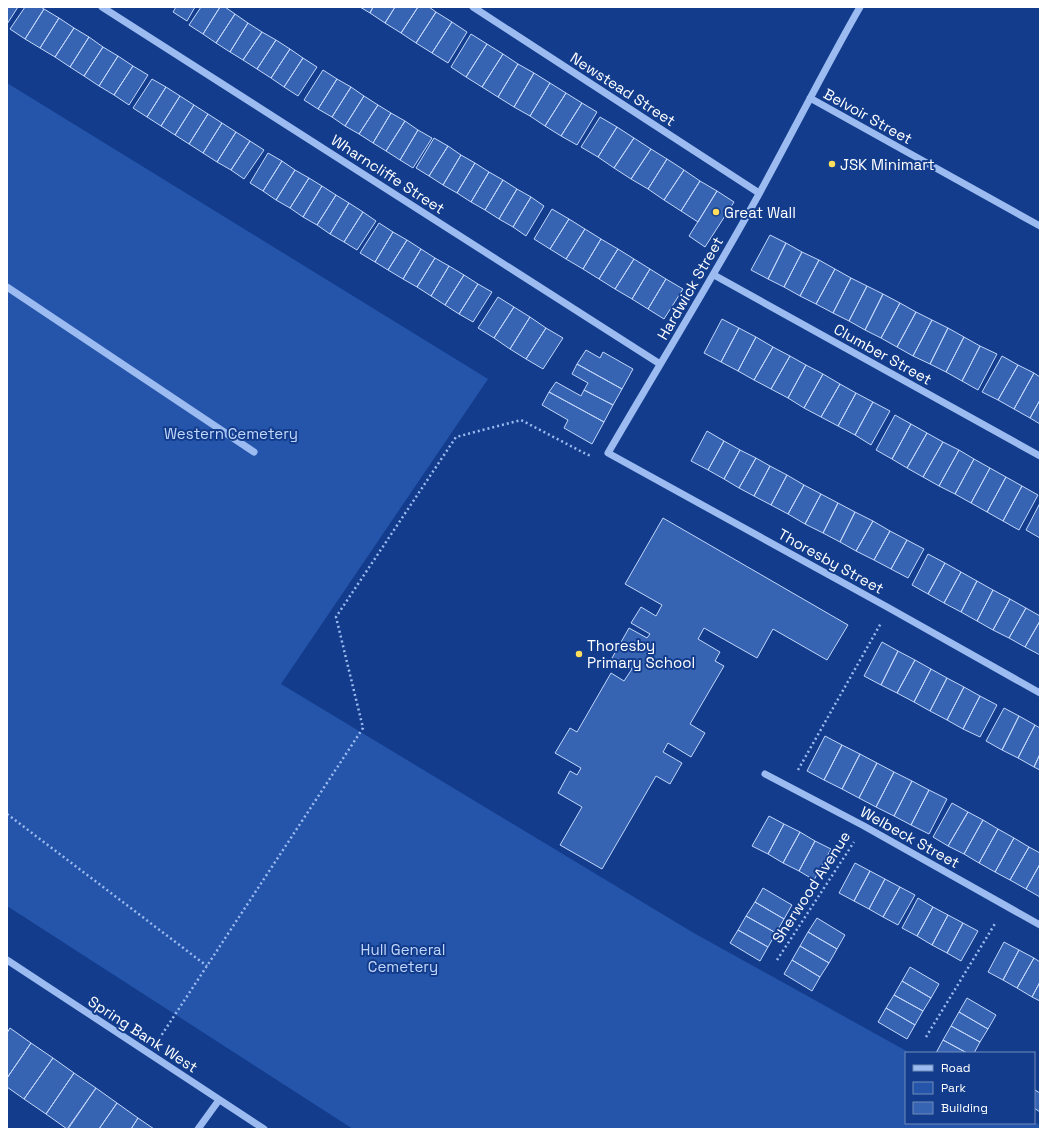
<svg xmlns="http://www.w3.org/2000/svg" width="1047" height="1136" font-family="'Space Grotesk',sans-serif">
	<rect width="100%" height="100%" fill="#133d8c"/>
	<path fill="#2555ab" d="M 7,83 L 488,379 L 281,684 L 692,932 L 910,1053 L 906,1053 L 906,1123 L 1034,1123 L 1034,1122 L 1040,1125 L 1040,1129 L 353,1129 L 7,906 Z"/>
	<path fill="#3763b3" stroke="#c2d7fc" d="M 7,7 L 18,7 L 7,24 Z
		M 25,7 L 41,7 L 44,9 L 25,39 L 10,29 Z
		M 176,7 L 195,7 L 187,21 L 173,12 Z
		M 201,7 L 220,7 L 203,34 L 189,25 Z
		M 220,7 L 225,7 L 235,14 L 216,43 L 203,34 Z
		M 360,7 L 373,7 L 370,13 Z
		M 373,7 L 395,7 L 385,23 L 370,13 Z
		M 395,7 L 418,7 L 401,33 L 385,23 Z
		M 418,7 L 429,7 L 436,12 L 416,43 L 401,33 Z
		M 44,9 L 59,18 L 40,48 L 25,39 Z
		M 436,12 L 452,22 L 432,53 L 416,43 Z
		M 235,14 L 248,23 L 230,52 L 216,43 Z
		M 59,18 L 74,28 L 55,57 L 40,48 Z
		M 452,22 L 467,32 L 448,63 L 432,53 Z
		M 248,23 L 262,32 L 243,60 L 230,52 Z
		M 74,28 L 89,37 L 70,67 L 55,57 Z
		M 262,32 L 276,40 L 257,69 L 243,60 Z
		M 471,34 L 487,44 L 466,77 L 451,67 Z
		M 89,37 L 103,47 L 84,76 L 70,67 Z
		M 276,40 L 290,49 L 271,78 L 257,69 Z
		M 487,44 L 503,54 L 482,87 L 466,77 Z
		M 103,47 L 118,56 L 99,86 L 84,76 Z
		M 290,49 L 303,58 L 284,87 L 271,78 Z
		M 503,54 L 518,64 L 498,97 L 482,87 Z
		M 118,56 L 133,66 L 114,95 L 99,86 Z
		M 303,58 L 317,67 L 298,96 L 284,87 Z
		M 518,64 L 534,73 L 514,107 L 498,97 Z
		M 133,66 L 148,75 L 129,105 L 114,95 Z
		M 323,70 L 337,79 L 318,109 L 304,100 Z
		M 534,73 L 550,83 L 530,116 L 514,107 Z
		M 152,79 L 166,87 L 147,117 L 133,108 Z
		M 337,79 L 351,87 L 332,117 L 318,109 Z
		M 550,83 L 566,93 L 545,126 L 530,116 Z
		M 166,87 L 180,96 L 161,126 L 147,117 Z
		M 351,87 L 364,96 L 345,126 L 332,117 Z
		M 566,93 L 582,103 L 561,136 L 545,126 Z
		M 180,96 L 194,105 L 175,135 L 161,126 Z
		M 364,96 L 378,105 L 359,134 L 345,126 Z
		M 582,103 L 597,112 L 577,145 L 561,136 Z
		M 194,105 L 208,114 L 189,144 L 175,135 Z
		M 378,105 L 391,113 L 373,143 L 359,134 Z
		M 391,113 L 405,121 L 386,151 L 373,143 Z
		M 208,114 L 222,123 L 203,153 L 189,144 Z
		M 600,117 L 617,127 L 598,157 L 581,147 Z
		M 405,121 L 418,130 L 400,160 L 386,151 Z
		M 222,123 L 236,132 L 217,162 L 203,153 Z
		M 617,127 L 634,138 L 614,168 L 598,157 Z
		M 418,130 L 432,138 L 413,168 L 400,160 Z
		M 236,132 L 250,141 L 231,170 L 217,162 Z
		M 434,138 L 448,146 L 429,176 L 416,168 Z
		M 634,138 L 651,149 L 631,179 L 614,168 Z
		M 250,141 L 264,150 L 244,179 L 231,170 Z
		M 448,146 L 461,155 L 443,185 L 429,176 Z
		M 651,149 L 667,159 L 648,189 L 631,179 Z
		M 268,153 L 282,161 L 263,191 L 250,183 Z
		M 461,155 L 475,163 L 457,193 L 443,185 Z
		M 667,159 L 684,170 L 664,200 L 648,189 Z
		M 282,161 L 295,170 L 276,200 L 263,191 Z
		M 475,163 L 489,172 L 471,202 L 457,193 Z
		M 295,170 L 309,178 L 290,208 L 276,200 Z
		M 684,170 L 700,181 L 681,211 L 664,200 Z
		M 489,172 L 503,180 L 485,210 L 471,202 Z
		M 309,178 L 322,186 L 303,217 L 290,208 Z
		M 503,180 L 517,189 L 499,219 L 485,210 Z
		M 700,181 L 717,191 L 698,222 L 681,211 Z
		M 322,186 L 336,195 L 317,225 L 303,217 Z
		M 517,189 L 531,197 L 513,227 L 499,219 Z
		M 717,191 L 734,202 L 705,247 L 689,236 Z
		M 336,195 L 349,203 L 330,234 L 317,225 Z
		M 531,197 L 544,206 L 526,236 L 513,227 Z
		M 349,203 L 363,212 L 344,242 L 330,234 Z
		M 552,209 L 569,219 L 550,249 L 534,239 Z
		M 363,212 L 376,221 L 357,250 L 344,242 Z
		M 569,219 L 585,229 L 566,259 L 550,249 Z
		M 379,223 L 393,232 L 375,262 L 360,253 Z
		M 585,229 L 601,239 L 583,269 L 566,259 Z
		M 393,232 L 407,240 L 388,270 L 375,262 Z
		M 770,235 L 786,243 L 768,279 L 751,270 Z
		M 601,239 L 618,249 L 599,279 L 583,269 Z
		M 407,240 L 421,249 L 403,279 L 388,270 Z
		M 786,243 L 802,252 L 784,287 L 768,279 Z
		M 421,249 L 435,258 L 417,287 L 403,279 Z
		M 618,249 L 634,259 L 615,289 L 599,279 Z
		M 802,252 L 819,260 L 800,296 L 784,287 Z
		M 435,258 L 449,266 L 431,296 L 417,287 Z
		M 634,259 L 650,269 L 632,299 L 615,289 Z
		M 819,260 L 835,269 L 816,304 L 800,296 Z
		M 449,266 L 464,275 L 445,305 L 431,296 Z
		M 650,269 L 666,279 L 648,309 L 632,299 Z
		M 835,269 L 851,278 L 833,313 L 816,304 Z
		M 464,275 L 478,284 L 459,314 L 445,305 Z
		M 851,278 L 867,286 L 849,321 L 833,313 Z
		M 666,279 L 683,289 L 664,319 L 648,309 Z
		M 478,284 L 492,292 L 473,322 L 459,314 Z
		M 867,286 L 883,294 L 865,330 L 849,321 Z
		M 883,294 L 900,303 L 881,338 L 865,330 Z
		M 498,297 L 514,307 L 494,338 L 478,328 Z
		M 900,303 L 916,312 L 897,347 L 881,338 Z
		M 514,307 L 530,317 L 510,349 L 494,338 Z
		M 916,312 L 932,320 L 913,356 L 897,347 Z
		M 530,317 L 546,328 L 526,359 L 510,349 Z
		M 722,319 L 739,328 L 721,362 L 704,353 Z
		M 932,320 L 948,328 L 930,364 L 913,356 Z
		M 546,328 L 563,338 L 543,369 L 526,359 Z
		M 739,328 L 756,337 L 738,371 L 721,362 Z
		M 948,328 L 964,337 L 946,372 L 930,364 Z
		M 756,337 L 773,347 L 754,380 L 738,371 Z
		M 964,337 L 980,346 L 962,381 L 946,372 Z
		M 980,346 L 997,354 L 978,390 L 962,381 Z
		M 773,347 L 790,356 L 771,389 L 754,380 Z
		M 586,350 L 600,358 L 603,352 L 633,369 L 622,389 L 577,364 Z
		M 790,356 L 806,365 L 788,398 L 771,389 Z
		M 1002,356 L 1018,365 L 998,400 L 982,392 Z
		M 577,364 L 622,389 L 613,405 L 584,390 L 588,383 L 572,374 Z
		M 806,365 L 823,374 L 804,408 L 788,398 Z
		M 1018,365 L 1034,373 L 1014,409 L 998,400 Z
		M 1034,373 L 1040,377 L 1040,400 L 1030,418 L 1014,409 Z
		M 823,374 L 840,384 L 821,417 L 804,408 Z
		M 556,382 L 581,396 L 584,390 L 613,405 L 604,422 L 549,392 Z
		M 840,384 L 856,393 L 838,426 L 821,417 Z
		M 549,392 L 604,422 L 592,444 L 564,428 L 568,420 L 542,405 Z
		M 856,393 L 873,402 L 855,435 L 838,426 Z
		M 1040,400 L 1040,424 L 1030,418 Z
		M 873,402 L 890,411 L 871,445 L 855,435 Z
		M 895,415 L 911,424 L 892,459 L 876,450 Z
		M 911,424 L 927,433 L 907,468 L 892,459 Z
		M 707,431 L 724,441 L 708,470 L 691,461 Z
		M 927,433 L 943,442 L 923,477 L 907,468 Z
		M 724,441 L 740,450 L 724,479 L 708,470 Z
		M 943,442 L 959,450 L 939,486 L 923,477 Z
		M 740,450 L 756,458 L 739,488 L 724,479 Z
		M 959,450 L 974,459 L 955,494 L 939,486 Z
		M 756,458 L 770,466 L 754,496 L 739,488 Z
		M 974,459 L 990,468 L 971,503 L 955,494 Z
		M 770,466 L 787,475 L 771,505 L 754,496 Z
		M 990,468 L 1006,477 L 987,512 L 971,503 Z
		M 787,475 L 804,485 L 788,514 L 771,505 Z
		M 1006,477 L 1022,486 L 1003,521 L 987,512 Z
		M 804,485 L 821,494 L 805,524 L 788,514 Z
		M 1022,486 L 1038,495 L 1019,530 L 1003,521 Z
		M 821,494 L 838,503 L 823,533 L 805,524 Z
		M 838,503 L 855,512 L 840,542 L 823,533 Z
		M 1040,503 L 1040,538 L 1026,530 Z
		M 855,512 L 873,521 L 856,551 L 840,542 Z
		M 663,518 L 848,625 L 827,660 L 773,629 L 757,658 L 704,628 L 698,639 L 720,652 L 715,661 L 724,666 L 690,724 L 705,733 L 691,757 L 668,743 L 663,752 L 682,763 L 670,784 L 656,776 L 602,869 L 560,845 L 582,807 L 558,793 L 570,771 L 577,775 L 581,768 L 555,753 L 570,728 L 577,732 L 611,673 L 624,681 L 632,669 L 612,658 L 629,628 L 647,638 L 650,634 L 631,623 L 641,607 L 656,616 L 662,605 L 625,584 Z
		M 873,521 L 890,531 L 874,560 L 856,551 Z
		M 890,531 L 907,540 L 891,569 L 874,560 Z
		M 907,540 L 924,549 L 908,578 L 891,569 Z
		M 928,554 L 945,563 L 928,594 L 912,585 Z
		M 945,563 L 961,572 L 944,603 L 928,594 Z
		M 961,572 L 977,581 L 961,612 L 944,603 Z
		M 977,581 L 993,590 L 977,621 L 961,612 Z
		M 993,590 L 1010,599 L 993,630 L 977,621 Z
		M 1010,599 L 1026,608 L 1009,638 L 993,630 Z
		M 1026,608 L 1040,616 L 1040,621 L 1025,647 L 1009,638 Z
		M 1040,621 L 1040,655 L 1025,647 Z
		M 882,642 L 898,651 L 881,685 L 864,676 Z
		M 898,651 L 915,660 L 897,693 L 881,685 Z
		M 915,660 L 931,669 L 914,702 L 897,693 Z
		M 931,669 L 947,678 L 930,711 L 914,702 Z
		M 947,678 L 964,687 L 947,720 L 930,711 Z
		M 964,687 L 980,696 L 963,729 L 947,720 Z
		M 980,696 L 997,705 L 980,737 L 963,729 Z
		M 1004,708 L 1019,716 L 1002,750 L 986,741 Z
		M 1019,716 L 1035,725 L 1018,758 L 1002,750 Z
		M 1035,725 L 1040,728 L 1040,754 L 1034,767 L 1018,758 Z
		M 825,736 L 842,745 L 824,780 L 807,771 Z
		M 842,745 L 860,754 L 842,789 L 824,780 Z
		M 860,754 L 877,763 L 859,798 L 842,789 Z
		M 1040,754 L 1040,770 L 1034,767 Z
		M 877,763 L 894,772 L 876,807 L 859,798 Z
		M 894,772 L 912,781 L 894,816 L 876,807 Z
		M 912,781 L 929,790 L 911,825 L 894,816 Z
		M 929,790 L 947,799 L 929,834 L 911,825 Z
		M 952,803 L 968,812 L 948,846 L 933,837 Z
		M 968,812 L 983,820 L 964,854 L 948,846 Z
		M 769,816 L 784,824 L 768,854 L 752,846 Z
		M 983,820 L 998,829 L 979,863 L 964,854 Z
		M 784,824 L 800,832 L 783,863 L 768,854 Z
		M 998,829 L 1014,838 L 995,872 L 979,863 Z
		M 800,832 L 815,841 L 799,871 L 783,863 Z
		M 1014,838 L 1029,847 L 1010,880 L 995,872 Z
		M 815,841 L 831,849 L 814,880 L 799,871 Z
		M 1029,847 L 1040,853 L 1040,864 L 1026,889 L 1010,880 Z
		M 855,863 L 870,871 L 854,901 L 839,893 Z
		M 1040,864 L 1040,897 L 1026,889 Z
		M 870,871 L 885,879 L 869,909 L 854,901 Z
		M 885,879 L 900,887 L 883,917 L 869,909 Z
		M 900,887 L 915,895 L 898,925 L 883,917 Z
		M 763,888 L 792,905 L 784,919 L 755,902 Z
		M 918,898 L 933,907 L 917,936 L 902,928 Z
		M 755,902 L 784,919 L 776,933 L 746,916 Z
		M 933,907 L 948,915 L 932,945 L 917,936 Z
		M 948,915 L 963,923 L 947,953 L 932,945 Z
		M 746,916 L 776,933 L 768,947 L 738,930 Z
		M 817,918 L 845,935 L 837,949 L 808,932 Z
		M 963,923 L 978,931 L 961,961 L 947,953 Z
		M 738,930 L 768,947 L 760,961 L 730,943 Z
		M 808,932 L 837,949 L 829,963 L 800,946 Z
		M 1004,942 L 1019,950 L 1003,980 L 988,972 Z
		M 800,946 L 829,963 L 820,977 L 792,960 Z
		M 1019,950 L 1034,958 L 1017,988 L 1003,980 Z
		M 1034,958 L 1040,962 L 1040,982 L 1032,997 L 1017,988 Z
		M 792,960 L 820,977 L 812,991 L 784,974 Z
		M 910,967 L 939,984 L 931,998 L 902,981 Z
		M 902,981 L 931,998 L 923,1011 L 894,995 Z
		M 1040,982 L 1040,1001 L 1032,997 Z
		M 894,995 L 923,1011 L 915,1025 L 886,1008 Z
		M 967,998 L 996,1015 L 988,1029 L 959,1012 Z
		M 886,1008 L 915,1025 L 907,1039 L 878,1022 Z
		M 959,1012 L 988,1029 L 980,1042 L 951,1026 Z
		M 951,1026 L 980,1042 L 974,1053 L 967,1053 L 943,1040 Z
		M 10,1028 L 31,1043 L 7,1078 L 7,1033 Z
		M 943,1040 L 967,1053 L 936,1053 Z
		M 31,1043 L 53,1058 L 24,1099 L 7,1087 L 7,1078 Z
		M 53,1058 L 74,1073 L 46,1114 L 24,1099 Z
		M 74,1073 L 96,1088 L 67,1129 L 46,1114 Z
		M 96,1088 L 117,1103 L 99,1129 L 68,1129 Z
		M 1035,1090 L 1040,1093 L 1040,1112 L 1034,1108 L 1034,1092 Z
		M 117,1103 L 138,1118 L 131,1129 L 99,1129 Z
		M 138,1118 L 154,1129 L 131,1129 Z"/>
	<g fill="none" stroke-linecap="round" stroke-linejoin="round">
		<path stroke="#9cbbf1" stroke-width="2.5" stroke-dasharray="2 3" stroke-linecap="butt" d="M 798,770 L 881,623
			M 7,814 L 207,966
			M 777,960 L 854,842
			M 926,1037 L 996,922
			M 159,1039 L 363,728 L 336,617 L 456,437 L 521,420 L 588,455 L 590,455"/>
		<path stroke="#9cbbf1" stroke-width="7" d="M 102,7 L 660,364
			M 473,7 L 759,193
			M 860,7 C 825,68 793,132 759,194 C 711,281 658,367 608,453 L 889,608 L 1040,693
			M 810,98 L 1040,226
			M 714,275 L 1040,456
			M 7,287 L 254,452
			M 765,774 L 864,826 L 1040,925
			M 7,960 L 264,1129
			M 198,1129 L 219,1100"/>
	</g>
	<g fill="#ffde5b" stroke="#133d8c" stroke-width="1.5">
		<circle cx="832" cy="164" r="4"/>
		<circle cx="716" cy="212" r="4"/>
		<circle cx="579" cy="654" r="4"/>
	</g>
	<g text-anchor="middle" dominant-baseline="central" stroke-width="4" stroke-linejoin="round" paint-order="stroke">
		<g font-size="15" fill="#fff" stroke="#133d8c">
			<text transform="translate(623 89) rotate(33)">Newstead Street</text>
			<text transform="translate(868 116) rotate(29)">Belvoir Street</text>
			<text transform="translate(388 174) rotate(33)">Wharncliffe Street</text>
			<text transform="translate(690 288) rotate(-60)">Hardwick Street</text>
			<text transform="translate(883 354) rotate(29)">Clumber Street</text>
			<text transform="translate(831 561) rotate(29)">Thoresby Street</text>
			<text transform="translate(910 837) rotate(29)">Welbeck Street</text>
			<text transform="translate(811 887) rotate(-57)">Sherwood Avenue</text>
			<text transform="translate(143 1034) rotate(33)">Spring Bank West</text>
		</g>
		<g font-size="15" fill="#fff" stroke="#133d8c" text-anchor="start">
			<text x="840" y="164">JSK Minimart</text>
			<text x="724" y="212">Great Wall</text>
			<text x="587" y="645">Thoresby<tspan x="587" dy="17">Primary School</tspan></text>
		</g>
		<g font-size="15" fill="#c2d7fc" stroke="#133d8c">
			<text x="231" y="433">Western Cemetery</text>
			<text x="403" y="949">Hull General<tspan x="403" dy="17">Cemetery</tspan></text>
		</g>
	</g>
	<rect width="1047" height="1136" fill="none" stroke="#ffffff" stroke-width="16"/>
	<rect x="905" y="1052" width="130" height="72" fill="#133d8c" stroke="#718bba"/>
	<rect x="913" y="1065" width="20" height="6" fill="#9cbbf1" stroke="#718bba"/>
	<text x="941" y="1072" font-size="12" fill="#ffffff">Road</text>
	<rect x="913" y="1082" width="20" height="12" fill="#2555ab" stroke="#718bba"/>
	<text x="941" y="1092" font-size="12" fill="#ffffff">Park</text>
	<rect x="913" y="1102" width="20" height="12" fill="#3763b3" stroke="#718bba"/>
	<text x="941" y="1112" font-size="12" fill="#ffffff">Building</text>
</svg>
